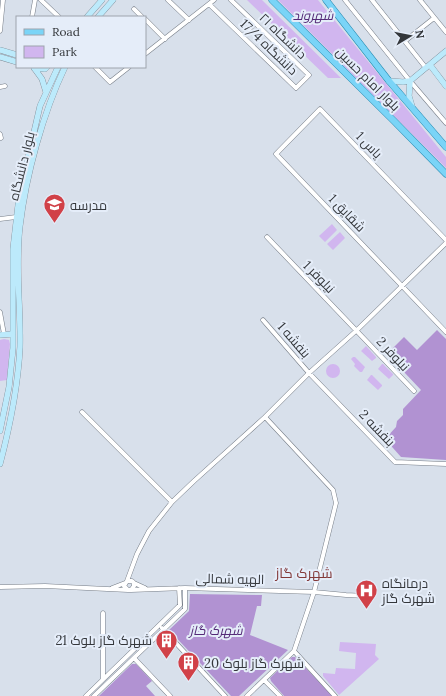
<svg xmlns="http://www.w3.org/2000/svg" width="446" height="696" font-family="Lora,Cairo,serif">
	<rect width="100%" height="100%" fill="#d8e0eb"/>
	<path fill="#d1b6ef" d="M 247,0 L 262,0 L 341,78 L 328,78 Z
		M 278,0 L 318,0 L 446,157 L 446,168 Z
		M 332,224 L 337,230 L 325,242 L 319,236 Z
		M 340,232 L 345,238 L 333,250 L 327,244 Z
		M 4,339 L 9,340 L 10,344 L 7,380 L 0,381 L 0,340 Z
		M 366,346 L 376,357 L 376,358 L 372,361 L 361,351 Z
		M 353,357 L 355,357 L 365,367 L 362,372 L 360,372 L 354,366 L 355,364 L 351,359 Z
		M326 371a7 7 0 1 1 14 0a7 7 0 1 1-14 0Z
		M 382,364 L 383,364 L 393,374 L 393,375 L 389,379 L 378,369 Z
		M 371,375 L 372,375 L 382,385 L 382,386 L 378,390 L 367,380 Z
		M 340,642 L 376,644 L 375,655 L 379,659 L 339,695 L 323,676 L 323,673 L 335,674 L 336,668 L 355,669 L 356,653 L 339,651 Z"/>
	<path fill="#b192d2" d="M 437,330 L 446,339 L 446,460 L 401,457 L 385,439 L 396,427 L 397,421 L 403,415 L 403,409 L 421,390 L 387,354 L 404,337 L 417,350 Z
		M 190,594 L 262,595 L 261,606 L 257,606 L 250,635 L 288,650 L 239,696 L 231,696 L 169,630 L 189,611 Z
		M 292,657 L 295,657 L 333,696 L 284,696 L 271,681 L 270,678 Z
		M 132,664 L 136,664 L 152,681 L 146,686 L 155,696 L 99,696 Z"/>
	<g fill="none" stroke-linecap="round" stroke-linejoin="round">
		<defs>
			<path id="street" d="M 41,0 L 59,17
				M 168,0 L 189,20
				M 345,0 L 410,81 L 446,123
				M 372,0 L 426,68
				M 420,0 L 446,32
				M 209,4 L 296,88 L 309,75 L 231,0
				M 134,9 L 142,17
				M 32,17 L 35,0
				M 145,19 L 165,39
				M 0,31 L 3,0
				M 243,36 L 255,23
				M 405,41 L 434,18
				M 145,54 L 214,0
				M 95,67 L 110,82 L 129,67
				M 0,87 L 5,86
				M 0,134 L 1,138
				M 0,219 L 16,217
				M 267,237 L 414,391
				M 446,240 L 320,109 L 276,154 L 446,332
				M 0,312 L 4,334
				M 263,320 L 309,373 L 395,462 L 446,464
				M 82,412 L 172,502
				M 265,417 L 333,490 L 336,503 L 314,592 L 346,595 L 366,596
				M 127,581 L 137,554 L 149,531 L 172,502 L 194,481 L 265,417 L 309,373 L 357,330 L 446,243
				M 134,583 L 134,586 L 131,590 L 128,590 L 124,586 L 127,581 L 132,581 L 134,583 L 145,588
				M 0,587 L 45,586 L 128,590
				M 112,588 L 125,583
				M 131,590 L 185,588 L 314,592 L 294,651 L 247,696
				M 162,628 L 225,696
				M 294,651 L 335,696
				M 134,658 L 170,696
				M 103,679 L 103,613
				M 264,680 L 280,696
				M 86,696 L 180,605 L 179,588
				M 94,696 L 185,609 L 185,588"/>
			<path id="secondary" d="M 87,17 L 102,0
				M 98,17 L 113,0
				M 0,50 L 17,55
				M 0,57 L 17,62
				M 430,65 L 446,86
				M 34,68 L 42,79 L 46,92
				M 34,68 L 45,69 L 47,67
				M 389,81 L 403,82 L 410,81 L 446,51
				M 410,81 L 409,96 L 412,106
				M 0,335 L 13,334
				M 0,431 L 9,387 L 13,348 L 13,249 L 19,197 L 40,106 L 58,67
				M 0,464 C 10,426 18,386 20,347 C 21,307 15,267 20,226 C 26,175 43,113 65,67"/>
			<path id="primary" d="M 272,0 L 394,121 L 446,174
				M 326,0 L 389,81 L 446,147"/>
		</defs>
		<use href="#street" stroke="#767d87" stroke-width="5"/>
		<use href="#secondary" stroke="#767d87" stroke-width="6"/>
		<use href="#primary" stroke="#288bb1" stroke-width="7"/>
		<use href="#street" stroke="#fff" stroke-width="4"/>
		<use href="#secondary" stroke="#bceafb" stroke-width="5.5"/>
		<use href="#primary" stroke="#7ad4f7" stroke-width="6"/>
	</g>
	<defs>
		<symbol id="school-pin" viewBox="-11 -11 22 30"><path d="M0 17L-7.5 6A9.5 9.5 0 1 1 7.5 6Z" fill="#d14148" stroke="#e5edf9"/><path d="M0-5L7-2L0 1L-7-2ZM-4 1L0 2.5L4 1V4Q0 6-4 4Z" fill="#fff"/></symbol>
		<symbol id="hospital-pin" viewBox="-11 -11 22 30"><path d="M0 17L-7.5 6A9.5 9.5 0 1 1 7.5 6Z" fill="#d14148" stroke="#e5edf9"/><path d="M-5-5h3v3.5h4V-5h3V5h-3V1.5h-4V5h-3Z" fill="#fff"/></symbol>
		<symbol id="building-pin" viewBox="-11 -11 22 30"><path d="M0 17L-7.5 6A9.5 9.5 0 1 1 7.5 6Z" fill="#d14148" stroke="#e5edf9"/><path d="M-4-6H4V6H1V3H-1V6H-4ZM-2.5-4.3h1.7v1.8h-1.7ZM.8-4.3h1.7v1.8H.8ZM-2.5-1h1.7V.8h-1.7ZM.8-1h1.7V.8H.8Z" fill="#fff"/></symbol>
	</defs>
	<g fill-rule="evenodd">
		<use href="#school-pin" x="42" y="192" width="25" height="34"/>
		<use href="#hospital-pin" x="354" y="578" width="25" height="34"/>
		<use href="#building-pin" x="154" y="628" width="25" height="34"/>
		<use href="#building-pin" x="176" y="650" width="25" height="34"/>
	</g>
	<g text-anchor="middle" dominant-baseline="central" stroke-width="4" stroke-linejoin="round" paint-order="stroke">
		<g font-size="13" font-style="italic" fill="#542a77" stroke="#e5edf9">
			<text x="313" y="15">شهروند</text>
			<text x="216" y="630">شهرک گاز</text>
		</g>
		<g font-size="13" fill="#34373b" stroke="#e5edf9">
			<text transform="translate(283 36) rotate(44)">دانشگاه ۲۱</text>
			<text transform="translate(269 47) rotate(44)">دانشگاه 17/4</text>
			<text transform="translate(368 79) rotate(45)">بلوار امام حسین</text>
			<text transform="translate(369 145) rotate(46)">یاس 1</text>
			<text transform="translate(22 166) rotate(-76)">بلوار دانشگاه</text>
			<text transform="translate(347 213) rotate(46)">شقایق 1</text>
			<text transform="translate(319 277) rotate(46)">نیلوفر 1</text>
			<text transform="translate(294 340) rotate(49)">بنفشه 1</text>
			<text transform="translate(393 354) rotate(47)">نیلوفر 2</text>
			<text transform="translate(377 428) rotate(46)">بنفشه 2</text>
			<text transform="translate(230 579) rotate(1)">الهیه شمالی</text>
		</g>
		<g font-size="13" fill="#34373b" stroke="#e5edf9" text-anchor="start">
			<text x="70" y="205">مدرسه</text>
			<text x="382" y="583">درمانگاه<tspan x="382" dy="15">شهرک گاز</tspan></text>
			<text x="152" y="640" text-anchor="end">شهرک گاز بلوک 21</text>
			<text x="204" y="663">شهرک گاز بلوک 20</text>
		</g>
		<g font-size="14" fill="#833a3a" stroke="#e5edf9">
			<text x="304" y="573">شهرک گاز</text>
		</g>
	</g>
	<rect x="16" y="16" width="130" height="52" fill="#e5edf9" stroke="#9ea4ad"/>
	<rect x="24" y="29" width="20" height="6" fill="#7ad4f7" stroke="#9ea4ad"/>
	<text x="52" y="36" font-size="12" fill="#34373b">Road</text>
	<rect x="24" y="46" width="20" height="12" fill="#d1b6ef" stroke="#9ea4ad"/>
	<text x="52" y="56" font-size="12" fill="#34373b">Park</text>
	<g transform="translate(410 36) rotate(80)" stroke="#e5edf9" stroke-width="3" paint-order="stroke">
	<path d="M0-3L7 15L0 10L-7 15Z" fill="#34373b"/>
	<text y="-6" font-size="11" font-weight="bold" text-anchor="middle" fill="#34373b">N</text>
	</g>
</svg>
